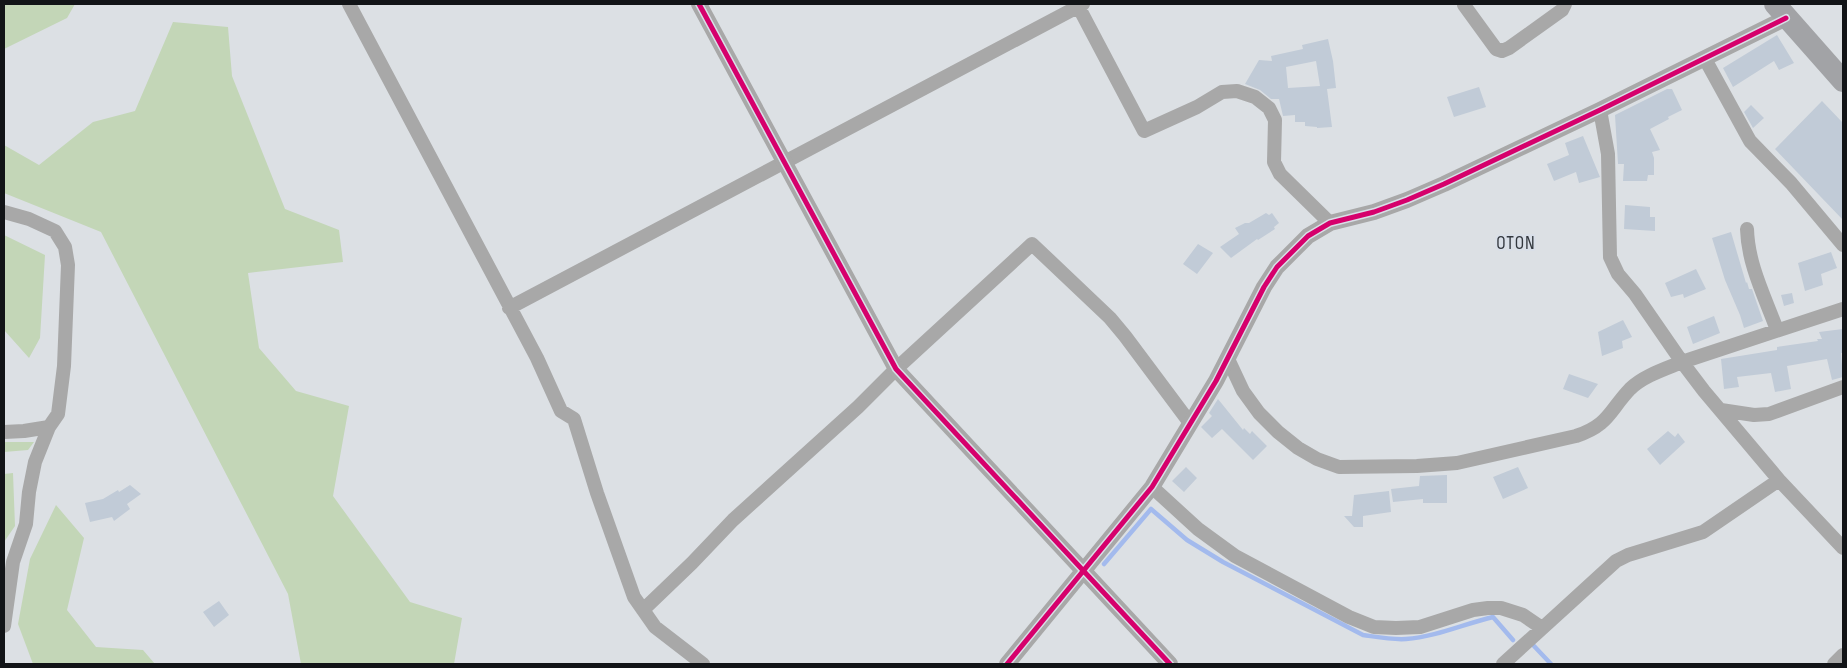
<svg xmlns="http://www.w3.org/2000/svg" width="1847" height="668" font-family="'Sofia Sans Condensed',sans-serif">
	<rect width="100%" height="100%" fill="#dce0e4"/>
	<path fill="#c3d6b7" d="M 4,4 L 75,4 L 67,18 L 4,49 Z
		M 173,22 L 228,27 L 232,76 L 285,209 L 339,230 L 343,262 L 248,273 L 259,348 L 296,391 L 349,406 L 333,496 L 410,602 L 462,618 L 454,664 L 301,664 L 288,594 L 101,232 L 4,193 L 4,145 L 39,165 L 93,122 L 135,111 Z
		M 4,235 L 45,255 L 40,338 L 29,358 L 4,330 Z
		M 4,442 L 34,442 L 28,450 L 4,452 Z
		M 13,473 L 15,526 L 4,542 L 4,474 Z
		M 56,505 L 84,538 L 67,610 L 96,647 L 143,650 L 155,664 L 33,664 L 18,624 L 30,559 Z"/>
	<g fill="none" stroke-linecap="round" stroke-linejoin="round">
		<path stroke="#a3baed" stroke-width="4.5" d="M 1104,564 L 1151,509 L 1187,540 L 1223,562 L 1363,635 C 1377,637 1392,640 1406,639 C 1435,637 1464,624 1493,617 L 1513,640
			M 1534,646 L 1551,664"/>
	</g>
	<path fill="#c1cbd7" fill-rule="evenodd" d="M 1777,35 L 1794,63 L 1779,70 L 1774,61 L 1733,87 L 1723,68 Z
		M 1328,39 L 1333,61 L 1336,88 L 1327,89 L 1332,127 L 1317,128 L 1317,127 L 1305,126 L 1305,122 L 1295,122 L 1295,115 L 1283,116 L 1279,99 L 1271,99 L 1260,90 L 1245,84 L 1259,60 L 1272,61 L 1271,56 L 1303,49 L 1302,45 ZM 1316,61 L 1320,86 L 1288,88 L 1286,67 Z
		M 1479,87 L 1486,107 L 1454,117 L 1447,97 Z
		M 1667,89 L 1672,89 L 1682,110 L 1668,117 L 1669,119 L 1650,129 L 1660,150 L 1652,152 L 1654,158 L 1654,175 L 1648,175 L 1647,181 L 1623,181 L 1624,164 L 1618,164 L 1615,115 Z
		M 1822,101 L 1843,123 L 1843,220 L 1775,149 Z
		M 1751,105 L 1764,118 L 1753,128 L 1744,112 Z
		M 1583,136 L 1600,177 L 1579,183 L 1576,172 L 1554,181 L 1547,164 L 1569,155 L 1565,143 Z
		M 1625,205 L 1650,207 L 1650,217 L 1655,217 L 1655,231 L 1624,229 Z
		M 1266,213 L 1269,215 L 1272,213 L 1279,223 L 1274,227 L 1275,229 L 1258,240 L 1257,239 L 1231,258 L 1220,247 L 1239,234 L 1235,228 L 1245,223 L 1249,223 Z
		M 1731,232 L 1746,283 L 1747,282 L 1749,289 L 1752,289 L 1763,321 L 1744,328 L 1740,315 L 1725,280 L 1712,238 Z
		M 1198,244 L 1213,253 L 1197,274 L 1183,264 Z
		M 1831,252 L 1837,268 L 1821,274 L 1823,285 L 1805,291 L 1798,263 Z
		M 1696,269 L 1706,289 L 1684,298 L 1683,294 L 1671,297 L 1665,283 Z
		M 1792,293 L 1794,303 L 1784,306 L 1781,295 Z
		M 1714,316 L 1720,333 L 1693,344 L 1687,327 Z
		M 1623,320 L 1632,337 L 1622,341 L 1623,348 L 1602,356 L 1598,332 Z
		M 1843,329 L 1843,353 L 1841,353 L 1843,377 L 1832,380 L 1827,359 L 1787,366 L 1791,389 L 1775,392 L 1771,373 L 1737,377 L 1739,387 L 1724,389 L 1721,359 L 1777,350 L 1777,347 L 1818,341 L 1817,339 L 1822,339 L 1819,332 Z
		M 1569,374 L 1598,384 L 1588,398 L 1563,389 Z
		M 1218,399 L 1243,430 L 1244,428 L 1250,434 L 1252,431 L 1267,446 L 1253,460 L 1222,429 L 1212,438 L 1201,427 L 1212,416 L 1209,413 Z
		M 1668,431 L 1675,437 L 1678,433 L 1685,442 L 1660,465 L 1647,449 Z
		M 1186,467 L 1197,478 L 1184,492 L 1172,481 Z
		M 1518,467 L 1528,488 L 1503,499 L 1493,477 Z
		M 1447,475 L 1447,503 L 1423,503 L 1423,499 L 1393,502 L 1391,489 L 1419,486 L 1420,476 Z
		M 130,485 L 141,494 L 127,504 L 130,509 L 114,521 L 112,517 L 90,522 L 85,503 L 103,499 L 118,490 L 119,492 Z
		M 1389,491 L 1391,512 L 1363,516 L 1363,527 L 1354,527 L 1344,516 L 1352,516 L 1354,495 Z
		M 219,601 L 229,615 L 214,627 L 203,612 Z"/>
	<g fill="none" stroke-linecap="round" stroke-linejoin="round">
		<path stroke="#a8a8a8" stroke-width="14" d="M 349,4 L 537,358 L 561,411 L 574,419 L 597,493 L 634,597 L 655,627 L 703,664
			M 1077,4 L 1144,131 L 1197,107 L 1222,92 L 1237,91 L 1255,97 L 1269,108 L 1275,120 L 1274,162 L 1280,174 L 1330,223
			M 1464,5 L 1496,49 L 1502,51 L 1509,48 L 1562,10 L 1565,4
			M 1705,59 L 1750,141 L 1791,183 L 1843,245
			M 1600,110 L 1608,154 L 1610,257 L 1618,274 L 1635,294 L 1682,362 L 1704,391 L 1779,480 L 1843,548
			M 4,212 L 29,219 L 55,231 L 65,247 L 68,265 L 64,366 L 58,414 L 49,427 L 35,462 L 29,492 L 26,524 L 13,562 L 4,626
			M 1747,229 C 1748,265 1765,297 1777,330
			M 509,308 L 1083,4
			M 1228,359 L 1243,391 L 1259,413 L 1278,432 L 1298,448 L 1317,459 L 1339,467 L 1417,466 L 1457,463 L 1576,436 C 1609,425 1609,411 1630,389 C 1643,376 1665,369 1682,362 L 1843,309
			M 1721,410 L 1754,415 L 1769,414 L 1843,387
			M 4,432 L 24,431 L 49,427
			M 1152,487 L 1198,529 L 1235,556 L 1349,617 L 1374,627 L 1396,628 L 1420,627 L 1473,610 L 1488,608 L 1501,608 L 1523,615 L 1542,628
			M 643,610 L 692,563 L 733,520 L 858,407 L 896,369 L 1032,244 L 1110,318 L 1125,336 L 1190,423
			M 1503,664 L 1616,561 L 1628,555 L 1703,532 L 1779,480
			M 1834,664 L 1843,655"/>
		<path stroke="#a8a8a8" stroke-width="16" d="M 699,4 L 896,369 L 1170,664
			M 1007,664 L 1152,487 L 1216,381 L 1264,287 L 1277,267 L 1308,236 L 1330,223 L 1374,212 L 1407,200 L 1444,184 L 1600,110 L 1786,18"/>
		<path stroke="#a2a3a6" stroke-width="22" d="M 1775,4 L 1843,81"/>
		<defs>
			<path id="cycleway" d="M 699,4 L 896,369 L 1170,664
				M 1007,664 L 1152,487 L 1216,381 L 1264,287 L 1277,267 L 1308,236 L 1330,223 L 1374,212 L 1407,200 L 1444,184 L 1600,110 L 1786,18"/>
		</defs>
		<use href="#cycleway" stroke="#d9dfe8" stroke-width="8"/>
		<use href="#cycleway" stroke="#d6006c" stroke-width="5"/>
	</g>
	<g text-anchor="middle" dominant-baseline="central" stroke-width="4" stroke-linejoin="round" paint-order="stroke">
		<g font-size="19" letter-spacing="1" fill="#33383e" stroke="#d9dfe8">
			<text x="1516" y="243">OTON</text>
		</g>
	</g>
	<rect width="1847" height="668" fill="none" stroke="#121417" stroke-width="10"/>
</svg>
